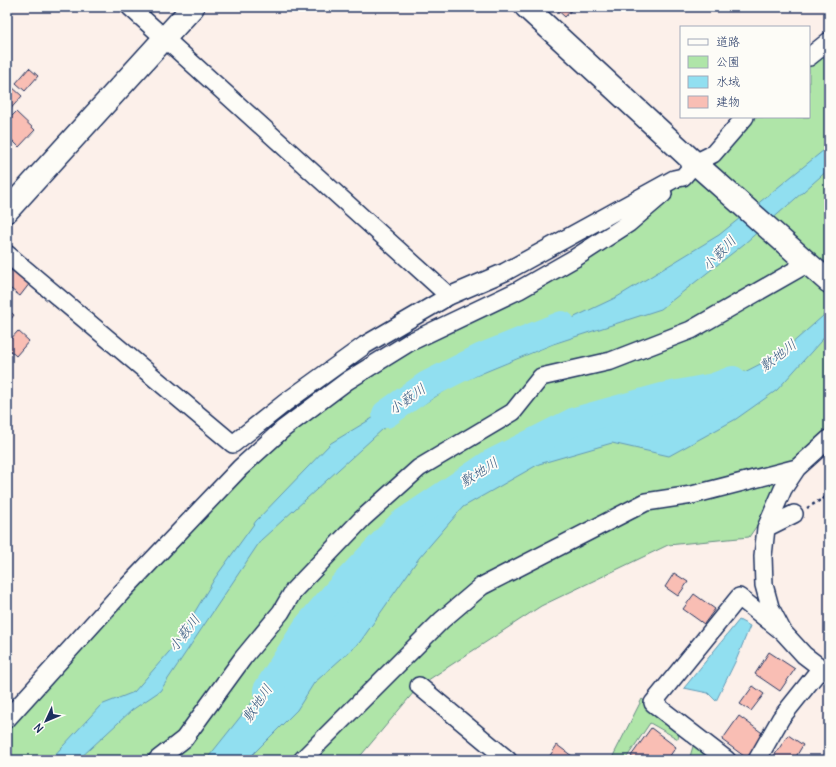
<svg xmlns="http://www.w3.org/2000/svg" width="836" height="767" font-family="Delius,'Klee One',sans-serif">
	<rect width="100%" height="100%" fill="#fcf0ea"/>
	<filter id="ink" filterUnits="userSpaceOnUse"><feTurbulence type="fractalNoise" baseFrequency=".025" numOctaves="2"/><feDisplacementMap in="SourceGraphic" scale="8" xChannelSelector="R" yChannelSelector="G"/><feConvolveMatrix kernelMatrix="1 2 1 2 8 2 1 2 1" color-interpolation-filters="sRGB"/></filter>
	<g filter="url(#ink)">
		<path fill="#afe5a8" stroke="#658a83" d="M 829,44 L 829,430 L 797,468 L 749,537 L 668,545 L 541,606 L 419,686 L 357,760 L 7,760 L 7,725 L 231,478 L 410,342 L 555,269 L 695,163 L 747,117 L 809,117 L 809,62 Z
			M 642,699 L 680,729 L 678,739 L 650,723 L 625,760 L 611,760 Z
			M 696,736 L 724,760 L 689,760 Z"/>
		<path fill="#91dff0" stroke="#6299b6" d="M 829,146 L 829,169 L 744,244 L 661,309 L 553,344 L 456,384 L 383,429 L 261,540 L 160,691 L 132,710 L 78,760 L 50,760 L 101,705 L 134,692 L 175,645 L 215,578 L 256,521 L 331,443 L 416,392 L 617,297 L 719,235 Z
			M 829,308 L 829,332 L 777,390 L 736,419 L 669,456 L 612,443 L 539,464 L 463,507 L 419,558 L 360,642 L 314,683 L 297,710 L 247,760 L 206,760 L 288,657 L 325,606 L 377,549 L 412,517 L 467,480 L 510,447 L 591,416 L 721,384 L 780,354 L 823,316 Z
			M 739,620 L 750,626 L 737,658 L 716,701 L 708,693 L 684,688 Z"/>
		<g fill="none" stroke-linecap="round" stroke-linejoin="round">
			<path stroke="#91dff0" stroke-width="28" d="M 386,414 L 427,385 L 482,357 L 562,325
				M 267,690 L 307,627 L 336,593 L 401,524 L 490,464 L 575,421 L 662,397 L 714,387 L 733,380"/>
		</g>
		<path fill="#f9beb4" stroke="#1b2f5e" d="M 554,7 L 574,7 L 565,17 Z
			M 29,68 L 38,76 L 25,91 L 16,83 Z
			M 12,87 L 22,96 L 7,113 L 7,92 Z
			M 16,112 L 35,130 L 19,147 L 7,135 L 7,121 Z
			M 12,269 L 30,283 L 20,296 L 7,286 L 7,275 Z
			M 7,309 L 14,315 L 7,324 Z
			M 18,331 L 29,341 L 16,356 L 7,348 L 7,343 Z
			M 674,573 L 688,582 L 678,596 L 665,587 Z
			M 694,594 L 715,609 L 704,624 L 683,609 Z
			M 769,652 L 795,669 L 780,691 L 755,674 Z
			M 753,686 L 764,694 L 751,711 L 740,704 Z
			M 739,716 L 765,735 L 748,759 L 722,740 Z
			M 651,728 L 676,747 L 667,760 L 636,760 L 631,756 Z
			M 788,735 L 803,745 L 794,760 L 774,760 L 772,759 Z
			M 557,745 L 576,759 L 575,760 L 547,760 Z"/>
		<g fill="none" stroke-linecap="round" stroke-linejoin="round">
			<defs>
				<path id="minor" d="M 130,7 L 449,296
					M 809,57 L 829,41
					M 7,254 L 233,444 L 286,402 L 365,345 L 449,296 L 505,272 L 674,179 L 683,177 L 695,163 L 713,154 L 745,117
					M 829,439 L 797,468 L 783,489 L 766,528 L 763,556 L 764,585 L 770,607 L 783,632 L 804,655 L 829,674
					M 766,528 L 794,514
					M 419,686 L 508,760
					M 7,719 L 121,593 L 240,468 L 283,429 L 347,381 L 410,342 L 519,290 L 575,258 L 629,223 L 663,194
					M 157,760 L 184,739 L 243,658 L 281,612 L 294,590 L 362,519 L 419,468 L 513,412 L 541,377 L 611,361 L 691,330 L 808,263
					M 302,760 L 442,620 L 482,586 L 646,502 L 692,495 L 797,468
					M 727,760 L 653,703 L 739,597 L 783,632
					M 757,760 L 781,718 L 821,668"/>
				<path id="tertiary" d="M 526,7 L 695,163 L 829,282
					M 7,211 L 193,7"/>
			</defs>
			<use href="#minor" stroke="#1b2f5e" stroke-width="20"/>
			<use href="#tertiary" stroke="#1b2f5e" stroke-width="25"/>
			<path stroke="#1b2f5e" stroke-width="2.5" stroke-dasharray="3 3" stroke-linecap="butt" d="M 807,508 L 829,495"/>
			<use href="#minor" stroke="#fdfcf7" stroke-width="17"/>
			<use href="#tertiary" stroke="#fdfcf7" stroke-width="22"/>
		</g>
	</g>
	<g text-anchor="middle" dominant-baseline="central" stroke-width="3.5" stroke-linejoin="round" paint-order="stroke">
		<g font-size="14" font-style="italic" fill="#385b82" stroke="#fdfcf7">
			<text transform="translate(719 253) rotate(-47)">小薮川</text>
			<text transform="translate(778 355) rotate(-37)">敷地川</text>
			<text transform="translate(407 399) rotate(-35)">小薮川</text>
			<text transform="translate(479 472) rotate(-32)">敷地川</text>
			<text transform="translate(184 633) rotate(-53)">小薮川</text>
			<text transform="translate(257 703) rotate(-56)">敷地川</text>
		</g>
	</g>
	<rect width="836" height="767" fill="none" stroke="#fdfcf7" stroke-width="24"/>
	<rect x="12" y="12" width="812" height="743" fill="none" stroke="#1b2f5e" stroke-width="1.5" filter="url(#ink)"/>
	<rect x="680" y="26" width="130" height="92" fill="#fdfcf7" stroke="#a3aaba"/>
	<rect x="688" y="39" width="20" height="6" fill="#fdfcf7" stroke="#a3aaba"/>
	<text x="716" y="46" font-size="12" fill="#1b2f5e">道路</text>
	<rect x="688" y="56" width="20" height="12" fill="#afe5a8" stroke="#a3aaba"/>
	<text x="716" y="66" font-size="12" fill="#1b2f5e">公園</text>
	<rect x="688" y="76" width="20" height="12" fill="#91dff0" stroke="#a3aaba"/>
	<text x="716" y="86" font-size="12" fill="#1b2f5e">水域</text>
	<rect x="688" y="96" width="20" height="12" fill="#f9beb4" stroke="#a3aaba"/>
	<text x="716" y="106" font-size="12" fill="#1b2f5e">建物</text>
	<g transform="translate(46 721) rotate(226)" stroke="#fdfcf7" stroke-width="3" paint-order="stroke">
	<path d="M0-3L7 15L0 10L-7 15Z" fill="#1b2f5e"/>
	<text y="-6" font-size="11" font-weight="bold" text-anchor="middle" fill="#1b2f5e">N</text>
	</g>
</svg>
